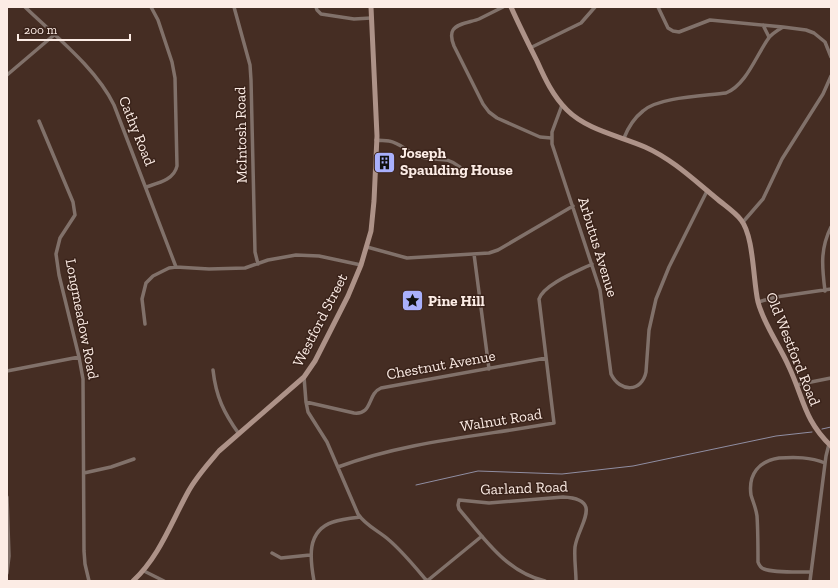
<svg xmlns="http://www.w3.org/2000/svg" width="838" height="588" font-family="'Zilla Slab',serif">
	<rect width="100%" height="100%" fill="#452d23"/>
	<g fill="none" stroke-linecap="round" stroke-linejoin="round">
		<path stroke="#908ea2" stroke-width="1" d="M 822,429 L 831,427
			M 416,485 L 478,471 L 562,474 L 633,466 L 776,436 L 812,432"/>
		<path stroke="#81716a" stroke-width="3.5" d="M 25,7 C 55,36 96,68 114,105 L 176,267
			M 234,7 L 250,65 L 251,80 L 255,252 L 258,264
			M 316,7 L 317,10 L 321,14 L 354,19 L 371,18
			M 503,7 C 495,11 487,15 479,19 C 472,22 457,23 453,30 C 450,35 452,41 454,46 L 483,104 L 489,112 L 497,118 L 540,137 L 551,138
			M 658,7 L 668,28 L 673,31 L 679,32 L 710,20 L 783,27 L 806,30 L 814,33 L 825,42 L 831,57
			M 763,25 L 769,37
			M 530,48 L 581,23 L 595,7
			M 7,75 L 54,35
			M 562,105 L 552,132 L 552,144 L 600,290 L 611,374 C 620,393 642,392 646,372 L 649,330 L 656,299 L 669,267 L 707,191
			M 39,121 L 73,202 L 75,215 L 60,238 L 56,254 L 59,275 L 79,357 L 83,379 L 84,551 L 85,564 L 89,581
			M 624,138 C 628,128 634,118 643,111 C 658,97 705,96 726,93 C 746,85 756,56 768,39 C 771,34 778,30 783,27
			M 376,140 C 380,141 385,140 389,141 C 401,143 410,154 422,157 C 438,162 445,155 460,167
			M 146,187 C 158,183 174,180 177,166 L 175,78 L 172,62 L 158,20 L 151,7
			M 743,222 L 763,199 L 782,159 L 823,94 L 831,76
			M 367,247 L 407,258 L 489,253 L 498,250 L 573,206
			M 474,254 L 489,369
			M 825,291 C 822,267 820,249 831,227
			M 758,302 L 776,297 L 831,289
			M 145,324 L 142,299 L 146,283 L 153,276 L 169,268 L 176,267 L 209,269 L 245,268 L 268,260 L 296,255 L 319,256 L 361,265
			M 213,370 C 216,397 224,413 239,434
			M 7,371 L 79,357
			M 304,377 L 306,402 L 308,412 L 327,442 L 358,514 C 366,526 379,531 389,540 C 403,552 415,567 427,581
			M 796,385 L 831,378
			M 306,402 L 354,413 C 373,415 367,394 381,388 L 546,358
			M 338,467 C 407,441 482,436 554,423 L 539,299 C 544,284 578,271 592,264
			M 84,473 L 111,467 L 134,459
			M 7,497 L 9,556 L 7,573
			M 272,553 L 281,558 L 310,555
			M 144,571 L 164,581
			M 811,572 C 798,572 775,573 764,569 C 761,568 759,565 758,562 C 758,547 758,531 757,516 C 756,508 753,502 751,495 C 748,474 759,461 779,458 C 796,457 810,457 825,463
			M 314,581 C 310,559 306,531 333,522 C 341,519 351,518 360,517
			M 427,581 L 482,536
			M 545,581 C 506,572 484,538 459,509 L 458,505 L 459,500 L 489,503 L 563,497 C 605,499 578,525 575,547 C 574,558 576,570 576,581
			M 810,581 L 826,456 L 829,444"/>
		<path stroke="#ad9288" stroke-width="5" d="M 511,7 C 519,25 528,43 537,61 C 545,79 553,96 567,110 C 587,130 620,136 645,147 C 672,159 694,180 716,198 C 724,205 735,212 741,220 C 754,236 753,281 758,302 C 764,325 780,346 789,367 C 804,399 804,420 831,446
			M 133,581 C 159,557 171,523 188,492 C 196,477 208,464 219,451 L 304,377 L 315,361 L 348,296 L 361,265 L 371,231 L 374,201 L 377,136 L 371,7"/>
	</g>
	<defs>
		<symbol id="building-square" viewBox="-11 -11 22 22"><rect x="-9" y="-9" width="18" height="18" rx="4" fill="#a9b0fc" stroke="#3a231a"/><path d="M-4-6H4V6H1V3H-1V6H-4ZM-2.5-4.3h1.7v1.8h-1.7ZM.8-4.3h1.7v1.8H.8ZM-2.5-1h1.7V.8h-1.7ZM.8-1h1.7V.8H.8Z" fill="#111"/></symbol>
		<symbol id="sight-square" viewBox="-11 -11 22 22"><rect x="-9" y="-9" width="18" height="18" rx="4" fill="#a9b0fc" stroke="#3a231a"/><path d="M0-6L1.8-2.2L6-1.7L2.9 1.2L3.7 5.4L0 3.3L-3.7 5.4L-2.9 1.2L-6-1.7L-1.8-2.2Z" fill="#111"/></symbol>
	</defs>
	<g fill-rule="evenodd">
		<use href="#building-square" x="372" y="150" width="25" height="25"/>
		<use href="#sight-square" x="400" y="288" width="25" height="25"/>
	</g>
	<g text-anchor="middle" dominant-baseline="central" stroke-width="3" stroke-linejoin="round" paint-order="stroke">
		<g font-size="15" fill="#fcece5" stroke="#3a231a">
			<text transform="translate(137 131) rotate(68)">Cathy Road</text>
			<text transform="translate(241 135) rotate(-91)">McIntosh Road</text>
			<text transform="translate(598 247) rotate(73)">Arbutus Avenue</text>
			<text transform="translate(82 319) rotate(79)">Longmeadow Road</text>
			<text transform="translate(320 320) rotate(-63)">Westford Street</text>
			<text transform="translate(793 349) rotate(68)">Old Westford Road</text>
			<text transform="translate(441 365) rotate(-10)">Chestnut Avenue</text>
			<text transform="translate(501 420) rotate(-9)">Walnut Road</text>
			<text transform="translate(524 488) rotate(-2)">Garland Road</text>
		</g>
		<g font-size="15" font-weight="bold" fill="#fcece5" stroke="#3a231a" text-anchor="start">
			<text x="400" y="153">Joseph<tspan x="400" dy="17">Spaulding House</tspan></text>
			<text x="428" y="301">Pine Hill</text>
		</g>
	</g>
	<rect width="838" height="588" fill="none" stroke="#fcece5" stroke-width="16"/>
	<path d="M18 34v6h112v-6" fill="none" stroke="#fcece5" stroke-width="2"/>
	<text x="24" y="34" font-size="12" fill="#fcece5" stroke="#3a231a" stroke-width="3" paint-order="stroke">200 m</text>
</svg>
